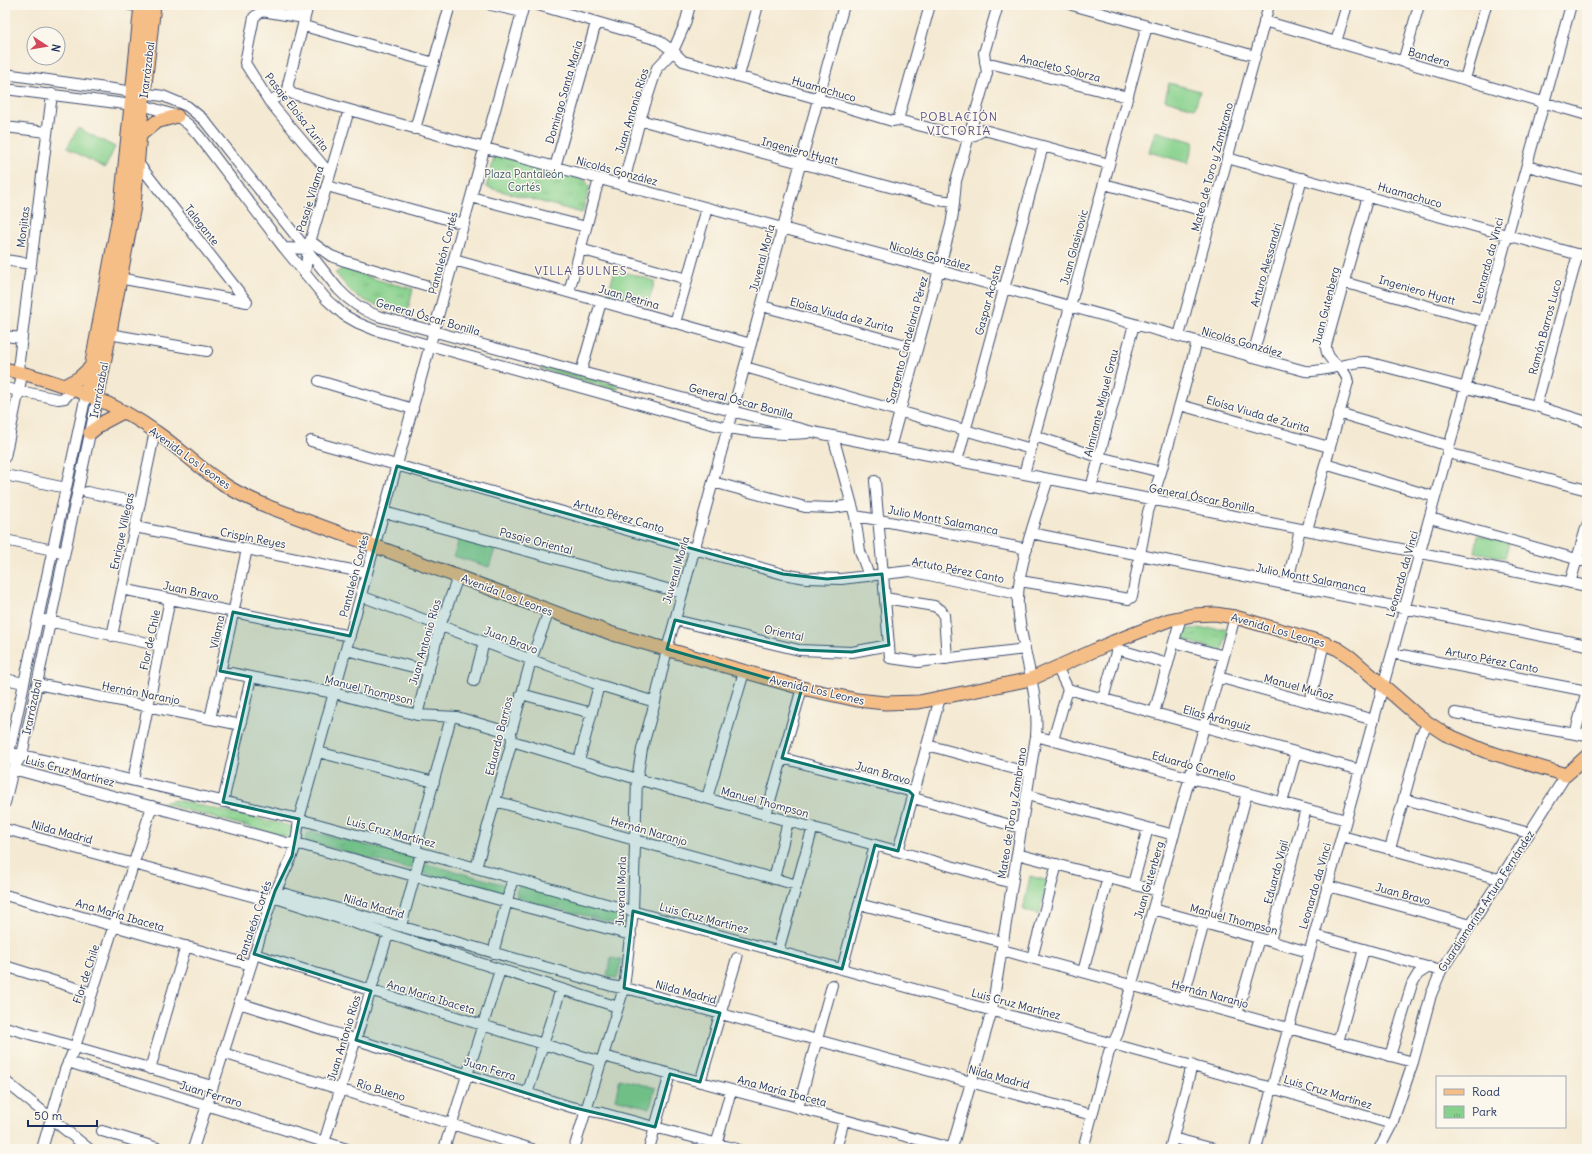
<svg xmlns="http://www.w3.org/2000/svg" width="1592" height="1154" font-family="Delius,sans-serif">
	<defs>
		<pattern id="park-tufts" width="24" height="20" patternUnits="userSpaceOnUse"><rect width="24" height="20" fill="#88d18d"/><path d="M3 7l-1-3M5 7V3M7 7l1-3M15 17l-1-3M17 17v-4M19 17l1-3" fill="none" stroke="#6eaa76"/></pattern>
	</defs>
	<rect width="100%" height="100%" fill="#fbf7ec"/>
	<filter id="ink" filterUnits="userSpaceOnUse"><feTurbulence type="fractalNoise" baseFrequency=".025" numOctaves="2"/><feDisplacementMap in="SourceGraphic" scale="8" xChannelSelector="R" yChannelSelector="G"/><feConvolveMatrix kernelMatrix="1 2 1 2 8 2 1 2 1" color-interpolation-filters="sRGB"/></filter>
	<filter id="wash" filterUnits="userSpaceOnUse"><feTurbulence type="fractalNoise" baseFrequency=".012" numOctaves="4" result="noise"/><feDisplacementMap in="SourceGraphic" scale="16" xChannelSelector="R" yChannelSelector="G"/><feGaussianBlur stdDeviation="0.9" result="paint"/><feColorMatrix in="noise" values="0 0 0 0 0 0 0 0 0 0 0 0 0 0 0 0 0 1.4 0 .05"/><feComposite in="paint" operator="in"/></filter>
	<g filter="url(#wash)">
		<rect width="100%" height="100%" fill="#f4e9d2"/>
		<path fill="#88d18d" stroke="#528076" d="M 1169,83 L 1200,91 L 1195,108 L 1165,100 Z
			M 78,128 L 115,147 L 105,168 L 67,148 Z
			M 1155,131 L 1194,142 L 1188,163 L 1149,152 Z
			M 615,269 L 655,281 L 648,304 L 608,293 Z
			M 548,367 L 620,386 L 617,390 L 540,369 Z
			M 1478,535 L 1509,542 L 1505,558 L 1475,552 Z
			M 460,536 L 496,546 L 489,567 L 454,556 Z
			M 1030,876 L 1048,881 L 1039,915 L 1023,910 Z
			M 611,958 L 621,960 L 617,979 L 607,975 Z
			M 620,1079 L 655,1088 L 650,1108 L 615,1099 Z"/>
		<path fill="url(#park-tufts)" stroke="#528076" d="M 495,155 L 585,180 L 590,187 L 582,213 L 486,187 Z
			M 344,268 L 378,280 L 413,289 L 407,314 C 389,309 369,305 354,294 C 347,288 341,279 335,273 Z
			M 1225,628 L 1228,631 L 1222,652 L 1185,640 L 1181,634 L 1183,629 Z
			M 176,800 L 291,826 L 294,829 L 295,837 L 290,838 L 160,803 Z
			M 312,832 L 411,856 L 414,858 L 413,867 L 408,869 L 306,841 L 306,837 L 308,833 Z
			M 427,864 L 506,885 L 506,897 L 423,873 L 422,868 Z
			M 520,884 L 623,914 L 629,921 L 628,927 L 517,898 L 516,891 Z"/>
	</g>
	<g filter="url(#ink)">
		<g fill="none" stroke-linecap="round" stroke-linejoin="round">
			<defs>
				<path id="minor" d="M 130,5 L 148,7
					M 491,5 L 522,12
					M 538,5 L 658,40 L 673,51 L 683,61 L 812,97 L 892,121 L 898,120 L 969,138 L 984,130 L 1109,164
					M 1072,5 L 1255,56
					M 304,18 L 262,11 L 254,17 L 245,63 L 269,101 L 330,174
					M 1264,21 L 1587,115
					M 304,26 L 434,63
					M 1336,42 L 1347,5
					M 985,62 L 1128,97
					M 1403,62 L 1419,5
					M 5,74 L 163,96 L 187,106 L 204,120 L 338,289 C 350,302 362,310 378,316 L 581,372 L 813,432 L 1587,586
					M 739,76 L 758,5
					M 1465,79 L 1486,5
					M 5,89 L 149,107 L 177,116 L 189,125 L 199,136 L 284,248 L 327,300 L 344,315 L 358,323 L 375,330 L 715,425 C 745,432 775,436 807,433
					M 289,91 L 293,94 L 485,148 L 938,270 L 1305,371 C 1327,373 1346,361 1367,362 L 1536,406 L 1587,422
					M 289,91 L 288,84 L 308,5
					M 269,101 L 289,91
					M 640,120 L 938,200 L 954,202
					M 898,120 L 930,5
					M 5,127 L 47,132
					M 415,129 L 450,5
					M 1227,158 L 1587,257
					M 138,163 L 247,302
					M 1527,166 L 1587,182
					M 555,167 L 596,23
					M 1104,184 L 1212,213
					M 623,185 L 640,120 L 657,68 L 673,51 L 685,24 L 690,5
					M 327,186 L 464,224
					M 471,197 L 586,227
					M 310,241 L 331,256 L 345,261 L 425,285
					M 284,248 L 308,249 L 305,274
					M 308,249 L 349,110
					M 580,249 L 687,279
					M 5,260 L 31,264
					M 454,260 L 751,344
					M 119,278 L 247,302
					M 1343,282 L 1484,322
					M 569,292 L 599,179
					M 762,306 L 917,348
					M 675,323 L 707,208
					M 109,334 L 207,351
					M 5,336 L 21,338
					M 1179,336 L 1269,5
					M 1252,358 L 1302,178
					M 745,367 L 1031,449
					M 581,372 L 601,302
					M 319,381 L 413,409
					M 5,388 L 58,399 L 65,398 L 73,389
					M 1180,405 L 1329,447
					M 1536,406 L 1578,254
					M 1339,413 L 1449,446
					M 833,436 L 855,516 L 860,551 L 869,576
					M 1035,436 L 1099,457 L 1161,472
					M 311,441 L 783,574 L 806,578 L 841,579 L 910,571 L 1018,594
					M 890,448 L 951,225 L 953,213 L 956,181 L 987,73 L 984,53 L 998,5
					M 1448,453 L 1587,490
					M 5,457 L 21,380 L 19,361 L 52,94
					M 957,461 L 1043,146
					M 1325,464 L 1435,497
					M 1024,474 L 1147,26
					M 5,475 L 66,488
					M 875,481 L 890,658 L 918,662 L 1025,649
					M 713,482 L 805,507 L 832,508 L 852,505
					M 1091,488 L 1134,324
					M 87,492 L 140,503
					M 384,512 L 682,593
					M 855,516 L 879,520 L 1027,549
					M 1430,518 L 1587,562
					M 135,527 L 367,573
					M 1307,530 L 1348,382 C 1346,366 1325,363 1326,345 L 1368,196
					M 1031,533 L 1587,645
					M 5,540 L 58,551
					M 1020,581 L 1129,599 L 1132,597 L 1148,512 L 1161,472 L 1197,342
					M 1570,583 L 1587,525
					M 1287,585 L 1300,529
					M 122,589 L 350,636
					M 361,596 L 599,685 L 655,702
					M 885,598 L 934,606 L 941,610 L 944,615 L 947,659
					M 44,620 L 161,646
					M 675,620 L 799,650 L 852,652 L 889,645
					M 112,636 L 155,431
					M 1174,642 L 1224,656
					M 1117,649 L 1168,664
					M 346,650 L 429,671
					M 1392,653 L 1587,691
					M 220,671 L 334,693 L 417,715 L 457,717 L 511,733
					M 1218,677 L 1374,720
					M 5,679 L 24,683
					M 474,681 L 484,642
					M 37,684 L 241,725
					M 1068,689 L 1360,770
					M 521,694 L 592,713
					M 1103,699 L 1117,649 L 1113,642
					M 1310,702 L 1324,643
					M 1154,713 L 1181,617
					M 1455,713 L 1587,736
					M 417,715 L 440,626 L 458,577
					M 210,719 L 247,549
					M 1575,734 L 1587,690
					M 1036,736 L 1346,820
					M 1053,740 L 1068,689 L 1057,667
					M 512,741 L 637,779 L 1012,883
					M 927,745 L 1030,773
					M 5,752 L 22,755 L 299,819 L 1272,1088 L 1392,1124
					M 318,752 L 434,782
					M 782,758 L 909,791 L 917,799 L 1021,828
					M 11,759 L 9,753 L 86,395
					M 579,761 L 599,685
					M 13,769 L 287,843 L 303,845 L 507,902 L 631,935
					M 133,780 L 170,599
					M 1027,795 L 1174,835
					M 707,798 L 744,672
					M 1404,799 L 1529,833
					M 495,801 L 797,885
					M 223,802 L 251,677
					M 5,803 L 13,769 L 22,755 L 97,400
					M 1282,803 L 1296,752
					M 766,815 L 802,688
					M 5,829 L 263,899 L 279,899 L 618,1007
					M 1342,836 L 1499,879
					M 1390,849 L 1421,735 L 1428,724
					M 415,851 L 451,717
					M 898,851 L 940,698
					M 1017,854 L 1158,891
					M 476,868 L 512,741 L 511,733 L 531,660 L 549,611
					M 774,879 L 788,821
					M 1133,884 L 1148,828
					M 1328,886 L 1471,925
					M 275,891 L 612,986 L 633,990 L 1092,1115
					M 5,895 L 251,965
					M 859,904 L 1003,942
					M 1153,909 L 1309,952
					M 1211,925 L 1247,793
					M 401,926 L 421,853
					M 1314,935 L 1441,971
					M 1270,941 L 1306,809
					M 1002,950 L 1413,1062
					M 778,951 L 813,827
					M 493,953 L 513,878
					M 254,954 L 601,1062
					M 1032,958 L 1057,864
					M 5,966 L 92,993
					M 842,969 L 875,845
					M 1083,972 L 1108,877
					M 1183,999 L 1204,923
					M 239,1003 L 571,1107 L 602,1113 L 737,1149
					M 1237,1014 L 1259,938
					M 5,1027 L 212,1086
					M 1338,1042 L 1364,949
					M 223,1053 L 532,1149
					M 603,1056 L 954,1149
					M 1390,1056 L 1412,984 L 1418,974 L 1429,967
					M 68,1062 L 347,1149
					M 150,1069 L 186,946
					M 5,1081 L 89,1149
					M 700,1082 L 737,958
					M 527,1094 L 561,989
					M 798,1108 L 832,985
					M 102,1131 L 161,1149
					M 1173,1138 L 1214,1149
					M 952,1148 L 992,1010 L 1036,736 C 1040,692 1021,650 1018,606 C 1016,570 1037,514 1048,479
					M 42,1149 L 65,1070 L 75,1047 L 152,806
					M 193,1149 L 272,899 L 292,856 L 296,844 L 299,819 L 524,5
					M 322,1149 L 388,934
					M 444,1149 L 500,970
					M 574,1149 L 624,988 L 633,911 L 637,779 L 642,749 L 655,702 L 667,649 L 844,5
					M 649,1149 L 670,1074
					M 715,1149 L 731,1090
					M 836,1149 L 844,1120
					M 1083,1149 L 1109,1052 L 1118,1033 L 1235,617
					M 1170,1149 L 1192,1065
					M 1256,1149 L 1272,1088 L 1571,5
					M 1379,1149 L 1392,1124 L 1413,1062 L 1431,995 L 1441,971 L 1471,925 L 1566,775"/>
				<path id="major" d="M 139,136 L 156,122 L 177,116
					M 5,369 C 57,381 112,400 156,432 C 178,447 198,467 221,482 C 235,493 253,500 269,507 L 613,634 L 802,688 L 857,700 L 885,703 L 919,702 L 1031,679 L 1113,642 L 1169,620 L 1193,615 L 1215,614 L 1235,617 L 1324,643 L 1338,649 L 1350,657 L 1419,717 L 1445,734 L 1485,751 L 1566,775 L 1587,756
					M 64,386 L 79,378 L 92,366
					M 86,395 L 121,205 L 141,5
					M 97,400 L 134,206 L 141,120 L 154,5
					M 90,433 L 104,422 L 123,412"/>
			</defs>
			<use href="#minor" stroke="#3c4b6f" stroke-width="12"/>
			<use href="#major" stroke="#3c4b6f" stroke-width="15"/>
			<use href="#minor" stroke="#fff" stroke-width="10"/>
			<use href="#major" stroke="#f6be87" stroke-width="13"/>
		</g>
	</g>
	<path fill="#0f766e" fill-opacity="0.2" stroke="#0f766e" stroke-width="3" stroke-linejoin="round" d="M 397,466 L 783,574 L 827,579 L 882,574 L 889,645 L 852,652 L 799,650 L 675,620 L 667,649 L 802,688 L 782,758 L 909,791 L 913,795 L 898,851 L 875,845 L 842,969 L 633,911 L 624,988 L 720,1013 L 700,1082 L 670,1074 L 655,1127 L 571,1107 L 356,1040 L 371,991 L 254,954 L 275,891 L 292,856 L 299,819 L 223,802 L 251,677 L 220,671 L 233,612 L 350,636 Z"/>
	<g text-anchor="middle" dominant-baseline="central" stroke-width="3" stroke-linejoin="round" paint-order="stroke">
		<g font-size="11" fill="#1b2f5e" stroke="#fbf7ec">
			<text transform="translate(1429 57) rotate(16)">Bandera</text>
			<text transform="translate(1060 68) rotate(14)">Anacleto Solorza</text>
			<text transform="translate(147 70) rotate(-83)">Irarrázabal</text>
			<text transform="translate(824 89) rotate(16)">Huamachuco</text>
			<text transform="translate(564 92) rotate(-74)">Domingo Santa María</text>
			<text transform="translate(632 111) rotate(-73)">Juan Antonio Ríos</text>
			<text transform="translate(297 112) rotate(52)">Pasaje Eloisa Zurita</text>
			<text transform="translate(800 151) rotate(15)">Ingeniero Hyatt</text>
			<text transform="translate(1212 167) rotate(-75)">Mateo de Toro y Zambrano</text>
			<text transform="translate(617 171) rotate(15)">Nicolás González</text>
			<text transform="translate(1410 195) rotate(16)">Huamachuco</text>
			<text transform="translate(310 199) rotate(-73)">Pasaje Vilama</text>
			<text transform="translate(202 225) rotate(52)">Talagante</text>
			<text transform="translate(23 227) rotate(-83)">Monjitas</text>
			<text transform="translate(1074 247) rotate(-75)">Juan Glasinovic</text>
			<text transform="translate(443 253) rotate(-75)">Pantaleón Cortés</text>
			<text transform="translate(930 256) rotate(15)">Nicolás González</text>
			<text transform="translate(762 258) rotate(-75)">Juvenal Morla</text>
			<text transform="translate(1488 261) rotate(-75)">Leonardo da Vinci</text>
			<text transform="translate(1266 265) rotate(-74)">Arturo Alessandri</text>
			<text transform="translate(1417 290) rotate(16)">Ingeniero Hyatt</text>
			<text transform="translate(629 297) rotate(16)">Juan Petrina</text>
			<text transform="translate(988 300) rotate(-75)">Gaspar Acosta</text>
			<text transform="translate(1326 306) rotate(-76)">Juan Gutenberg</text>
			<text transform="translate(842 315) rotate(15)">Eloísa Viuda de Zurita</text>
			<text transform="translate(428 317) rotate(16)">General Óscar Bonilla</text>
			<text transform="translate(1545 327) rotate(-75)">Ramón Barros Luco</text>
			<text transform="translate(907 340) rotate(-75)">Sargento Candelaria Pérez</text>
			<text transform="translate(1242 342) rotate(16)">Nicolás González</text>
			<text transform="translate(99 390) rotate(-79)">Irarrázabal</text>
			<text transform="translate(741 401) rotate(15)">General Óscar Bonilla</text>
			<text transform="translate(1101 403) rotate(-76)">Almirante Miguel Grau</text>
			<text transform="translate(1258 414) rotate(16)">Eloísa Viuda de Zurita</text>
			<text transform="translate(190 458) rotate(36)">Avenida Los Leones</text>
			<text transform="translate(1202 498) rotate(11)">General Óscar Bonilla</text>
			<text transform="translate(619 516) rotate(16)">Artuto Pérez Canto</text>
			<text transform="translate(943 520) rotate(11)">Julio Montt Salamanca</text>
			<text transform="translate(122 531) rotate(-78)">Enrique Villegas</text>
			<text transform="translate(253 538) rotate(11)">Crispín Reyes</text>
			<text transform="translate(536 541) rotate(15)">Pasaje Oriental</text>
			<text transform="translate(676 570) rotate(-74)">Juvenal Morla</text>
			<text transform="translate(958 570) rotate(11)">Artuto Pérez Canto</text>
			<text transform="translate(1402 574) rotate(-74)">Leonardo da Vinci</text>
			<text transform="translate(354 576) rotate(-75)">Pantaleón Cortés</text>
			<text transform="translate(1311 578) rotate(11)">Julio Montt Salamanca</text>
			<text transform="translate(191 591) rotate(12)">Juan Bravo</text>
			<text transform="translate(507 595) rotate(21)">Avenida Los Leones</text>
			<text transform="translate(1278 630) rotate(16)">Avenida Los Leones</text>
			<text transform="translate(217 632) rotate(-78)">Vilama</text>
			<text transform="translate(784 633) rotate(12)">Oriental</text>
			<text transform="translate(150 640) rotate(-78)">Flor de Chile</text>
			<text transform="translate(511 640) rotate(21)">Juan Bravo</text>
			<text transform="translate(425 642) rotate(-74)">Juan Antonio Ríos</text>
			<text transform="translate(1492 660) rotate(11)">Arturo Pérez Canto</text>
			<text transform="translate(1299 687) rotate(15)">Manuel Muñoz</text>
			<text transform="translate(369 690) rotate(14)">Manuel Thompson</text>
			<text transform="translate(817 690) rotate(13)">Avenida Los Leones</text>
			<text transform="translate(141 693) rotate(11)">Hernán Naranjo</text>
			<text transform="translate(32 707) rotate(-78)">Irarrázabal</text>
			<text transform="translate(1217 718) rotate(15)">Elías Aránguiz</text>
			<text transform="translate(499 736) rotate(-76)">Eduardo Barrios</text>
			<text transform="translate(1194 766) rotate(15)">Eduardo Cornelio</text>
			<text transform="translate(70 771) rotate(15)">Luis Cruz Martínez</text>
			<text transform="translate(883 773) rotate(16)">Juan Bravo</text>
			<text transform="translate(765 802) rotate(15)">Manuel Thompson</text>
			<text transform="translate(1012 813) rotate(-81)">Mateo de Toro y Zambrano</text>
			<text transform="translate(649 831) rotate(16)">Hernán Naranjo</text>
			<text transform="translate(62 832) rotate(15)">Nilda Madrid</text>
			<text transform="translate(391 832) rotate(15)">Luis Cruz Martínez</text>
			<text transform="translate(1276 872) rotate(-75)">Eduardo Vigil</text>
			<text transform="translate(1149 880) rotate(-74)">Juan Gutenberg</text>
			<text transform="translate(1315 886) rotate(-74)">Leonardo da Vinci</text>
			<text transform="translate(621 891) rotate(-88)">Juvenal Morla</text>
			<text transform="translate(1403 894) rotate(15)">Juan Bravo</text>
			<text transform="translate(1486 901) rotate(-57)">Guardiamarina Arturo Fernández</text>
			<text transform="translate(374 906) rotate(16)">Nilda Madrid</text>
			<text transform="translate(120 915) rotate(16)">Ana María Ibaceta</text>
			<text transform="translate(704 918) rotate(15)">Luis Cruz Martínez</text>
			<text transform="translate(1234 919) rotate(15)">Manuel Thompson</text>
			<text transform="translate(254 921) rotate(-71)">Pantaleón Cortés</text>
			<text transform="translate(86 974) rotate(-72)">Flor de Chile</text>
			<text transform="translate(686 992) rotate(15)">Nilda Madrid</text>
			<text transform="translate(1210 994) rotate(15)">Hernán Naranjo</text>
			<text transform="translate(431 997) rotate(17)">Ana María Ibaceta</text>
			<text transform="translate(1016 1004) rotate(15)">Luis Cruz Martínez</text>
			<text transform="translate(344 1038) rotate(-73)">Juan Antonio Ríos</text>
			<text transform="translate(490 1069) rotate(17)">Juan Ferra</text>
			<text transform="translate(999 1077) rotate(15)">Nilda Madrid</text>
			<text transform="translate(381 1090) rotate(17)">Río Bueno</text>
			<text transform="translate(782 1091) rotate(15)">Ana María Ibaceta</text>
			<text transform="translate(1328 1092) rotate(17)">Luis Cruz Martínez</text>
			<text transform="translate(211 1094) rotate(17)">Juan Ferraro</text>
		</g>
		<g font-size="11" fill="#36586a" stroke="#fbf7ec">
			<text x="524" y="174">Plaza Pantaleón<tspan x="524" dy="13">Cortés</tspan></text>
		</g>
		<g font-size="12" letter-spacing="1" fill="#595184" stroke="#fbf7ec">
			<text x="959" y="116">POBLACIÓN<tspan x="959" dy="14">VICTORIA</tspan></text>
			<text x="581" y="270">VILLA BULNES</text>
		</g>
	</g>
	<rect width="1592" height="1154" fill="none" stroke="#fbf7ec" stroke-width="20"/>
	<rect x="1436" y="1076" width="130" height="52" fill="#fbf7ec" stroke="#a1a7b3"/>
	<rect x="1444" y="1089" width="20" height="6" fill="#f6be87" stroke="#a1a7b3"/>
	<text x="1472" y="1096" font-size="12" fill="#1b2f5e">Road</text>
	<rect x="1444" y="1106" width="20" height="12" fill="url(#park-tufts)" stroke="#a1a7b3"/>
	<text x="1472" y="1116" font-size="12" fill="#1b2f5e">Park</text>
	<g transform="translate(46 46) rotate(102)"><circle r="19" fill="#fbf7ec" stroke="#a1a7b3"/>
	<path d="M0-3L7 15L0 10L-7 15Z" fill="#d1495b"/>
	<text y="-6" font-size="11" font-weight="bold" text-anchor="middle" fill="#1b2f5e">N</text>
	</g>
	<path d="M28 1120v6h69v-6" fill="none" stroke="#1b2f5e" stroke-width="2"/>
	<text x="34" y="1120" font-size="12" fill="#1b2f5e" stroke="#fbf7ec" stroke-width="3" paint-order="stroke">50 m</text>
</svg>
